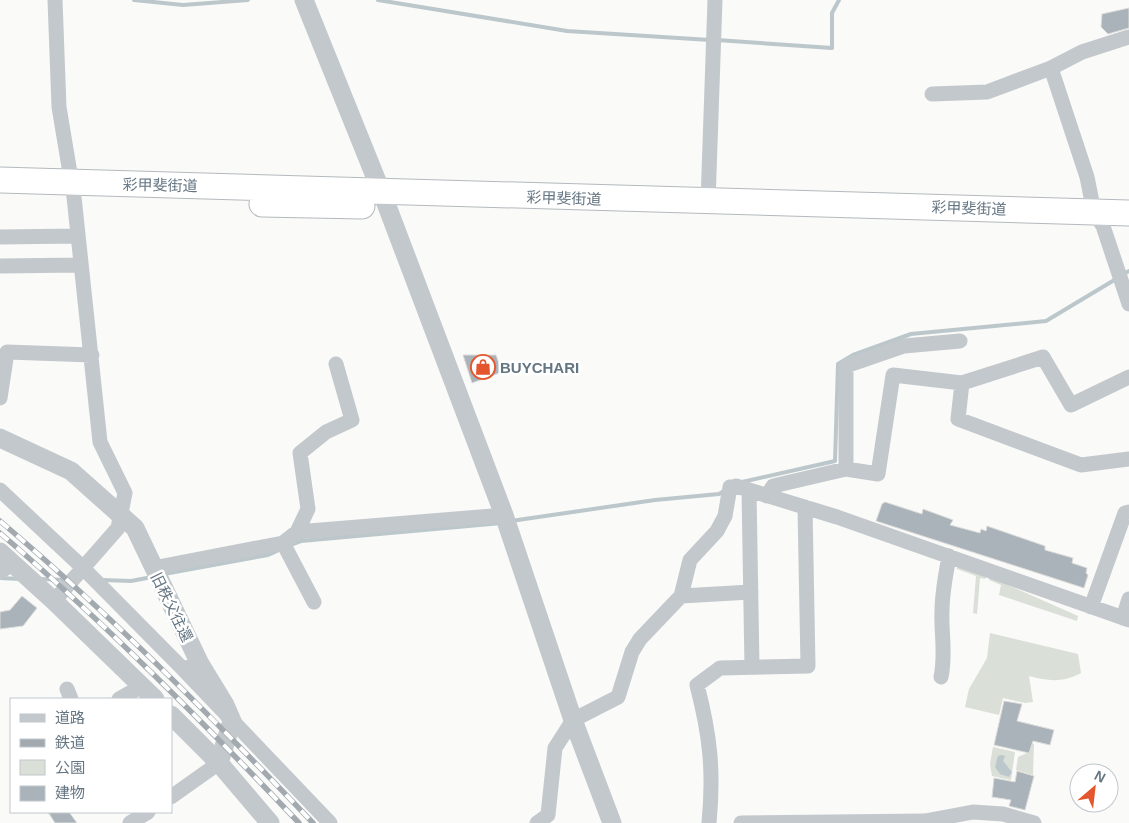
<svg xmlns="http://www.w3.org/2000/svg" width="1129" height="823" font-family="Arial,'Noto Sans JP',sans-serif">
	<rect width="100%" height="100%" fill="#fafaf8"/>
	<path fill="#dadfd7" d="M 957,566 L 986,576 L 985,579 L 980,578 L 977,614 L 973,613 L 976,576 L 957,569 Z
		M 990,577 L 1078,616 L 1077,621 L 999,595 L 1001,585 L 989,580 Z
		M 990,633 L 1078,654 L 1081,673 C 1063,683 1048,681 1029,676 L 1033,702 L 1025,703 L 1003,698 L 999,715 L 965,707 L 969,689 L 987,658 Z
		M 1030,743 L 1034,744 L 1033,775 L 1016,770 L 1018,757 L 1027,753 Z
		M 993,747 L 1015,752 L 1011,780 L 992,776 L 990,764 Z"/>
	<path fill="#bbc7cb" d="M 1002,755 L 1005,756 L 1003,761 L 1012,772 L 1009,777 L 1000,774 L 995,767 L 998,756 Z"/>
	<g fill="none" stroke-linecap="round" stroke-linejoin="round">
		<path stroke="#bbc7cb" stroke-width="4" d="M 134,0 L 183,5 L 248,0
			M 378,0 L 567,31 L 710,40
			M 717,40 L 832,48 L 832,13 L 839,0
			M 1122,275 L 1129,271
			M 742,482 L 835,461 L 838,364 L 853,355 L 911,334 L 1046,321 L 1116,279
			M 511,521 L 655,500 L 719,494 L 724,491
			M 290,545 L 301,541 L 502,523
			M 164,574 L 268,555 L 277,551
			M 0,578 L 20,579
			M 40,579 L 68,580
			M 102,580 L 131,581 L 152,577"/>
	</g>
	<path fill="#aab3b9" stroke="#dcdcda" d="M 1129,8 L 1129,28 L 1108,34 L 1101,27 L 1102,14 Z
		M 463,355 L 496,355 L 502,372 L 472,383 Z
		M 885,502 L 922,514 L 923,509 L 953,520 L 950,525 L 980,533 L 981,529 L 986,531 L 987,526 L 1045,546 L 1045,550 L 1073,558 L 1072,563 L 1087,568 L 1086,573 L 1088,575 L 1084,588 L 876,521 L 882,504 Z
		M 22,596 L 37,608 L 23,626 L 0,629 L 0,612 L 10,610 Z
		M 1004,701 L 1022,704 L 1017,721 L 1054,730 L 1050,745 L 1033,741 L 1029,753 L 994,745 Z
		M 1017,771 L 1034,776 L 1025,810 L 1009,806 L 1011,800 L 992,797 L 994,778 L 1015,782 Z
		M 48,812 L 69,812 L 77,823 L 55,823 Z"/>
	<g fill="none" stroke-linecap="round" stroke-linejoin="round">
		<defs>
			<path id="trunk" d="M 0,180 L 1129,213
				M 262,204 L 362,206"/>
		</defs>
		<use href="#trunk" stroke="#b4b9bd" stroke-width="27"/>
		<path stroke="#c3c8cc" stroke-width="15" d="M 1129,37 L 1082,52 L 1051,68 L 1087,177 L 1094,212 L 1103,226 L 1129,304
			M 932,94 L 987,92 L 1051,68
			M 708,202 L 715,0
			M 0,237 L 77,236
			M 0,266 L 81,265
			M 962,383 L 958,419 L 1081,465 L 1129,459
			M 0,398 L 7,352 L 92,355
			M 846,469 L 846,366 L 904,346 L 960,341
			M 736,486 L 837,517 L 1129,620
			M 730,487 L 725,516 L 717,531 L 690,560 L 681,596 L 751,592
			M 0,490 L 80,565 L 183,669 L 200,664
			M 749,490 L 752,667
			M 767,496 L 773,486 L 846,469 L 878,474 L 893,375 L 962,383 L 1043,357 L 1071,405 L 1129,377
			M 297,532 L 308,509 L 300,453 L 326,432 L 352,420 L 336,364
			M 283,543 L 314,602
			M 153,568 L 283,543 L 297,532 L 504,515
			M 0,572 L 13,563
			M 54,601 L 118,528 L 125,493 L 100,442 L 74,197 L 59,107 L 55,0
			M 1091,607 L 1125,513 L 1129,512
			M 1123,618 L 1129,599
			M 183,669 L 330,823
			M 941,677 C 946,653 941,634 942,611 C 942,592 946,574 949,556
			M 67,689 L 71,699
			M 119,699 L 142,686
			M 171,797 L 219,763
			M 130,823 L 148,812
			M 537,823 L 548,815 L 555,748 L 573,720 L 618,697 L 632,652 L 640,639 L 681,596
			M 709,823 C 714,771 710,735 697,685 L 720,668 L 808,666 L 805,507
			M 741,823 L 925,821 L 973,812 L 1003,814 L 1034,823"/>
		<path stroke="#c3c8cc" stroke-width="19" d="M 304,0 L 387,206 L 504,515 L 573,720 L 612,823
			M 0,438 L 71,471 L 135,528 L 200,664 L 225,705 L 232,721 L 219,763
			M 0,552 L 54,601 L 155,699
			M 171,715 L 219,763 L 270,823"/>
		<use href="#trunk" stroke="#fff" stroke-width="25"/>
		<defs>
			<path id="rail" d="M 0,521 C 111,615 213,718 313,823
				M 0,533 C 105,623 204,723 299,823"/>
		</defs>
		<use href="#rail" stroke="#a2aab0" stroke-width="5.5"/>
		<use href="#rail" stroke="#fff" stroke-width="4" stroke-dasharray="11" stroke-linecap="butt"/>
	</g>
	<defs>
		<symbol id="shop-ring" viewBox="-11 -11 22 22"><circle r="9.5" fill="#fff" stroke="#e4572e" stroke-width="1.5"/><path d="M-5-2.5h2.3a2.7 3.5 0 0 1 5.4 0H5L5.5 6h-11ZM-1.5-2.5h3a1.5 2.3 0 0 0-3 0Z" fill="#e4572e"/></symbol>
	</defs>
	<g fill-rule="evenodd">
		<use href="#shop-ring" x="469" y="353" width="28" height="28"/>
	</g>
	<g text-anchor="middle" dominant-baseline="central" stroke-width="5" stroke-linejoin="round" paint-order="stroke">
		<g font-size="15" fill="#657683" stroke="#fff">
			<text transform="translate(160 185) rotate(1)">彩甲斐街道</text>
			<text transform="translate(564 198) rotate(2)">彩甲斐街道</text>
			<text transform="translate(969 208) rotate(2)">彩甲斐街道</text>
			<text transform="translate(172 607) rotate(64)">旧秩父往還</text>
		</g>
		<g font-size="15" font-weight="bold" fill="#657683" stroke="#fff" text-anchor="start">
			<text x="500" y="367">BUYCHARI</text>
		</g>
	</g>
	<rect x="10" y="698" width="162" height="115" fill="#ffffff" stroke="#c1c8cd"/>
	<rect x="20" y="714" width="25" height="8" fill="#c3c8cc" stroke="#c1c8cd"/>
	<text x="55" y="723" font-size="15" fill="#657683">道路</text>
	<rect x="20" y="739" width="25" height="8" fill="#a2aab0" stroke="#c1c8cd"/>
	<text x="55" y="748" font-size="15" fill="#657683">鉄道</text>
	<rect x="20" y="760" width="25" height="15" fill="#dadfd7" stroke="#c1c8cd"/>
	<text x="55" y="773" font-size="15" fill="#657683">公園</text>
	<rect x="20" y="786" width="25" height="15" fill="#aab3b9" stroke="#c1c8cd"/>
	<text x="55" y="798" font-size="15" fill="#657683">建物</text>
	<g transform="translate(1094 788) rotate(28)"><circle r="24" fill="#ffffff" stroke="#c1c8cd"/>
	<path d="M0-4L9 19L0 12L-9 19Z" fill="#e4572e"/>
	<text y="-8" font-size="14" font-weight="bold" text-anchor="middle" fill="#657683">N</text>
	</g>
</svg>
